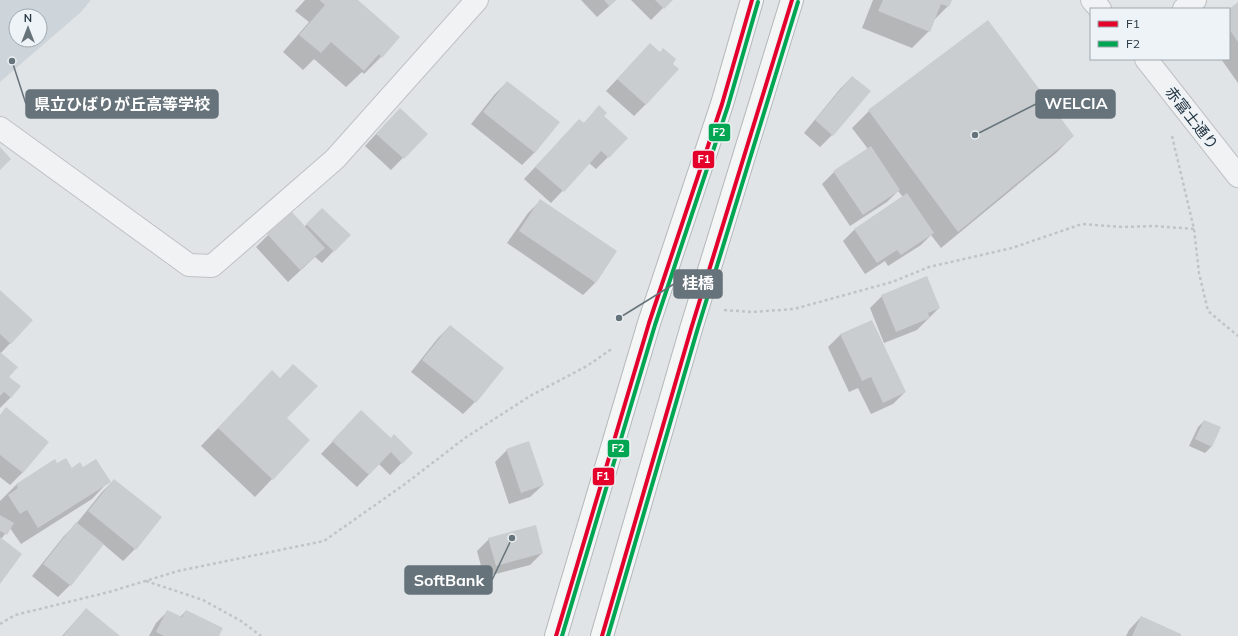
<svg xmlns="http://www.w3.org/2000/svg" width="1238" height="636" font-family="Mulish,'Noto Sans JP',sans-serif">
	<rect width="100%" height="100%" fill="#e1e4e6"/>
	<path fill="#ced5da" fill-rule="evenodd" d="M 0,0 L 91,0 L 81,12 L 0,82 ZM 16,16 L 40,16 L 40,40 L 16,40 Z"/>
	<path fill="#0003" d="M 305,0 L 356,0 L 381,57 L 364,74 L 362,72 L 346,87 L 314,59 L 303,70 L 283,52 L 309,22 L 295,11 Z
		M 581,0 L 616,0 L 597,17 Z
		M 631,0 L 671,0 L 651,20 Z
		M 873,0 L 951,0 L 948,6 L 933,21 L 929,31 L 912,48 L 862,28 Z
		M 1238,3 L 1238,83 L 1221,59 L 1229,59 L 1229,10 Z
		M 650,44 L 646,104 L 634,116 L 606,91 Z
		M 852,77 L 832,135 L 820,147 L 804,133 L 840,89 Z
		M 507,82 L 558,122 L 534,153 L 522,165 L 471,124 L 495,94 Z
		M 599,107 L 602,117 L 608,157 L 596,169 L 589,163 L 551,203 L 524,179 L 579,120 L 583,124 Z
		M 869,111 L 1073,136 L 1056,153 L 941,248 L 931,235 L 921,245 L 888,266 L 885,261 L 865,274 L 843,241 L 855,229 L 903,197 L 898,191 L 887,202 L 850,226 L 822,184 L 834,172 L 868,149 L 852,128 Z
		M 388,121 L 426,134 L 391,170 L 365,146 Z
		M 540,201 L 595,283 L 583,295 L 507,243 L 528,213 Z
		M 322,209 L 349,235 L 322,263 L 315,257 L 288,282 L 256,247 L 268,235 L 304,227 Z
		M 0,292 L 32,320 L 0,354 L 8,377 L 11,397 L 0,408 Z
		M 882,296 L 939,308 L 917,330 L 884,343 L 870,308 Z
		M 871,321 L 905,392 L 893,404 L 871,414 L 858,388 L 849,392 L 828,347 L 840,335 Z
		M 450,326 L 502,368 L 475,402 L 463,414 L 411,372 L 438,338 Z
		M 255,389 L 309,440 L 255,497 L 201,446 Z
		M 0,415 L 47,442 L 22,473 L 10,485 L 0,477 Z
		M 1204,421 L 1219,428 L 1211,447 L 1205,453 L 1189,446 L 1198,427 Z
		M 349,424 L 391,439 L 411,453 L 390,475 L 379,464 L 357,487 L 321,454 Z
		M 507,450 L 543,485 L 530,497 L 509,504 L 495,462 Z
		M 54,460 L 57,465 L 71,470 L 83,469 L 109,481 L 92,499 L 21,544 L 10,528 L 1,539 L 0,582 L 0,501 L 16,485 Z
		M 114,480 L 135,549 L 123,561 L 103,544 L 70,585 L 58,597 L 32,576 L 64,536 L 76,524 L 102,492 Z
		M 489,539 L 542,553 L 530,565 L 484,577 L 477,551 Z
		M 86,609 L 119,636 L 62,636 Z
		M 168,611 L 180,617 L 186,611 L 218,636 L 149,636 L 156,623 Z
		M 1141,617 L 1179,636 L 1126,636 L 1129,630 Z"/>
	<path fill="#c9cdcf" d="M 319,0 L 358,0 L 400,37 L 382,58 L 379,54 L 364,71 L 331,42 L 321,53 L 299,35 L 325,5 Z
		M 604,0 L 616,0 L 609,6 Z
		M 655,0 L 673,0 L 664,9 Z
		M 883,0 L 952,0 L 949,7 L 941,4 L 930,32 L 878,11 Z
		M 1238,2 L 1238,42 L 1229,29 L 1229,9 Z
		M 988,20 L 1074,136 L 958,232 L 868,110 Z
		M 650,43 L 660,52 L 663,48 L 676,59 L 673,64 L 679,69 L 646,105 L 617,79 Z
		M 852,76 L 871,91 L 833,136 L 815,120 Z
		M 507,81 L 560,122 L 535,153 L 483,112 Z
		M 599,105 L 607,113 L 604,116 L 628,138 L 609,158 L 601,151 L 564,192 L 535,167 L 579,119 L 584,123 Z
		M 400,108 L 428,134 L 404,159 L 376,134 Z
		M 871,146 L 900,190 L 863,215 L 833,171 Z
		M 0,147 L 11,159 L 0,170 Z
		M 907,193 L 934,233 L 901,255 L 897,250 L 877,263 L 854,229 Z
		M 540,199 L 617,251 L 596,283 L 519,231 Z
		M 322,208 L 351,235 L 334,252 L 306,224 Z
		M 292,212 L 325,248 L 300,270 L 267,234 Z
		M 927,276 L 940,308 L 928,313 L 930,318 L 896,332 L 881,295 Z
		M 0,290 L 33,320 L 11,344 L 0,334 Z
		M 872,320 L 906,392 L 883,403 L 871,377 L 862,381 L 840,334 Z
		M 450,325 L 504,368 L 476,403 L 422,360 Z
		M 0,352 L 18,367 L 9,377 L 21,386 L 11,398 L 4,392 L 0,396 Z
		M 293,364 L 318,386 L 287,418 L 310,440 L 273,480 L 218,428 L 272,370 L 280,378 Z
		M 6,407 L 49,442 L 23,473 L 0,455 L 0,415 Z
		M 361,410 L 391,438 L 394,434 L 413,453 L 402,464 L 391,452 L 369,475 L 332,441 Z
		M 1204,420 L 1221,427 L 1212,447 L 1195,439 Z
		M 529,441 L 544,485 L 521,493 L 506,449 Z
		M 66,458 L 72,468 L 80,462 L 83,467 L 96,459 L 111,482 L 38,528 L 27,510 L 20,514 L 8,495 L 18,488 L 16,484 L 55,459 L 57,463 Z
		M 114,479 L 162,517 L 136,550 L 88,511 Z
		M 0,515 L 14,523 L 7,535 L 0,531 Z
		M 76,522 L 104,544 L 71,586 L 43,564 Z
		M 536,525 L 543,553 L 496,566 L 488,538 Z
		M 0,537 L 22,554 L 0,584 Z
		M 86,608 L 120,636 L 63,636 Z
		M 167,610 L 182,617 L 186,610 L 223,628 L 219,636 L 164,636 L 156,632 Z
		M 1141,616 L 1181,634 L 1181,636 L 1132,636 Z"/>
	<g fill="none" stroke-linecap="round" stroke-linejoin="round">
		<defs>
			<path id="minor" d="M 1092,0 L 1100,9
				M 1184,9 L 1195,0
				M 1146,59 L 1238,176
				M 0,128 L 189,265 L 212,266 L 335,159 L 477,0"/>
			<path id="highway" d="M 556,636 L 649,323 L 722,104 L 752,0
				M 602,636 L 691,329 L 792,0"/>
		</defs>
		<use href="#minor" stroke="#bfc2c4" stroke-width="24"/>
		<use href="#highway" stroke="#b3b8bb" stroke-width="24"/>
		<path stroke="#bfc4c6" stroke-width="2.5" stroke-dasharray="3 3" stroke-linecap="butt" d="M 1172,136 L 1194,229 L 1199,273 L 1208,311 L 1238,336
			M 724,310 L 752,312 L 794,309 L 892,282 L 929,267 L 1012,248 L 1082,224 L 1122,227 L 1154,226 L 1194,229
			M 146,581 L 203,600 L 241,621 L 261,636
			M 0,624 L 15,615 L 109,592 L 178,571 L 324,541 L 405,484 L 465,438 L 530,396 L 587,366 L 613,348"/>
		<use href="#minor" stroke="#f0f2f3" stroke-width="22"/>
		<use href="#highway" stroke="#f5f6f6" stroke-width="22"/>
		<defs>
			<path id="bus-1" d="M 556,636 L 649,323 L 722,104 L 752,0
				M 602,636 L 691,329 L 792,0"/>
			<path id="bus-2" d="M 562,636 L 655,325 L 728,106 L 758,2
				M 608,636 L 697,331 L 798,2"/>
		</defs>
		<use href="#bus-1" stroke="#eef3f7" stroke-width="7"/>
		<use href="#bus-2" stroke="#eef3f7" stroke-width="7"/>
		<use href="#bus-1" stroke="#e4002b" stroke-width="4"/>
		<use href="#bus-2" stroke="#00a651" stroke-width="4"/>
	</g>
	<g text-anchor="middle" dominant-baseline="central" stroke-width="3" stroke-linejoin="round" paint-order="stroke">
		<g font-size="15" fill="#253642" stroke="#eef3f7">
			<text transform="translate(1192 118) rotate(52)">赤富士通り</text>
		</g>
	</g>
	<path fill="none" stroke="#67737b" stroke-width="1.5" d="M975 135L1036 104M12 61L26 104M619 318L674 284M512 538L492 580"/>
	<g fill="#67737b" stroke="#eef3f7" stroke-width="1.5">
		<circle cx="975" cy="135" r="4"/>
		<circle cx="12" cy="61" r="4"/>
		<circle cx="619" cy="318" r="4"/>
		<circle cx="512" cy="538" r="4"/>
	</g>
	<g fill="#67737b" stroke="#67737b" stroke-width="1.5">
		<rect x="1036" y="90" width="79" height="28" rx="4"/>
		<rect x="26" y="90" width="192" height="28" rx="4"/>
		<rect x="674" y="270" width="48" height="28" rx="4"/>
		<rect x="405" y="566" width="87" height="28" rx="4"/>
	</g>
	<g font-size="16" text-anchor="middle" font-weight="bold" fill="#fff">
		<text x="1076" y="109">WELCIA</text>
		<text x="122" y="110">県立ひばりが丘高等学校</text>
		<text x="698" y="289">桂橋</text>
		<text x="449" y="586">SoftBank</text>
	</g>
	<g stroke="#eef3f7" stroke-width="1.5">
		<rect x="708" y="123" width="23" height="19" rx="4" fill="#00a651"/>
		<rect x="692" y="150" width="23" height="19" rx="4" fill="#e4002b"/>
		<rect x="607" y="439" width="23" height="19" rx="4" fill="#00a651"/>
		<rect x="592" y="467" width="23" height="19" rx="4" fill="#e4002b"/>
	</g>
	<g font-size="11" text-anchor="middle" font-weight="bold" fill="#fff">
		<text x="719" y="136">F2</text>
		<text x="704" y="163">F1</text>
		<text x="618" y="452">F2</text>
		<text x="603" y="480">F1</text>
	</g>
	<rect x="1090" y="8" width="140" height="52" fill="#eef3f7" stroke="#9ea7af"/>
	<rect x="1098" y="21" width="20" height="6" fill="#e4002b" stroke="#9ea7af"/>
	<text x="1126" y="28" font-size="12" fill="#253642">F1</text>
	<rect x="1098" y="41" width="20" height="6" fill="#00a651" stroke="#9ea7af"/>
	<text x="1126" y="48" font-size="12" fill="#253642">F2</text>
	<g transform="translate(28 28)"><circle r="19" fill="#eef3f7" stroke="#9ea7af"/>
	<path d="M0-3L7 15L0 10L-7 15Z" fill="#67737b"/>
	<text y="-6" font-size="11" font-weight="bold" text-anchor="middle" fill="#253642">N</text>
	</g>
</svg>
